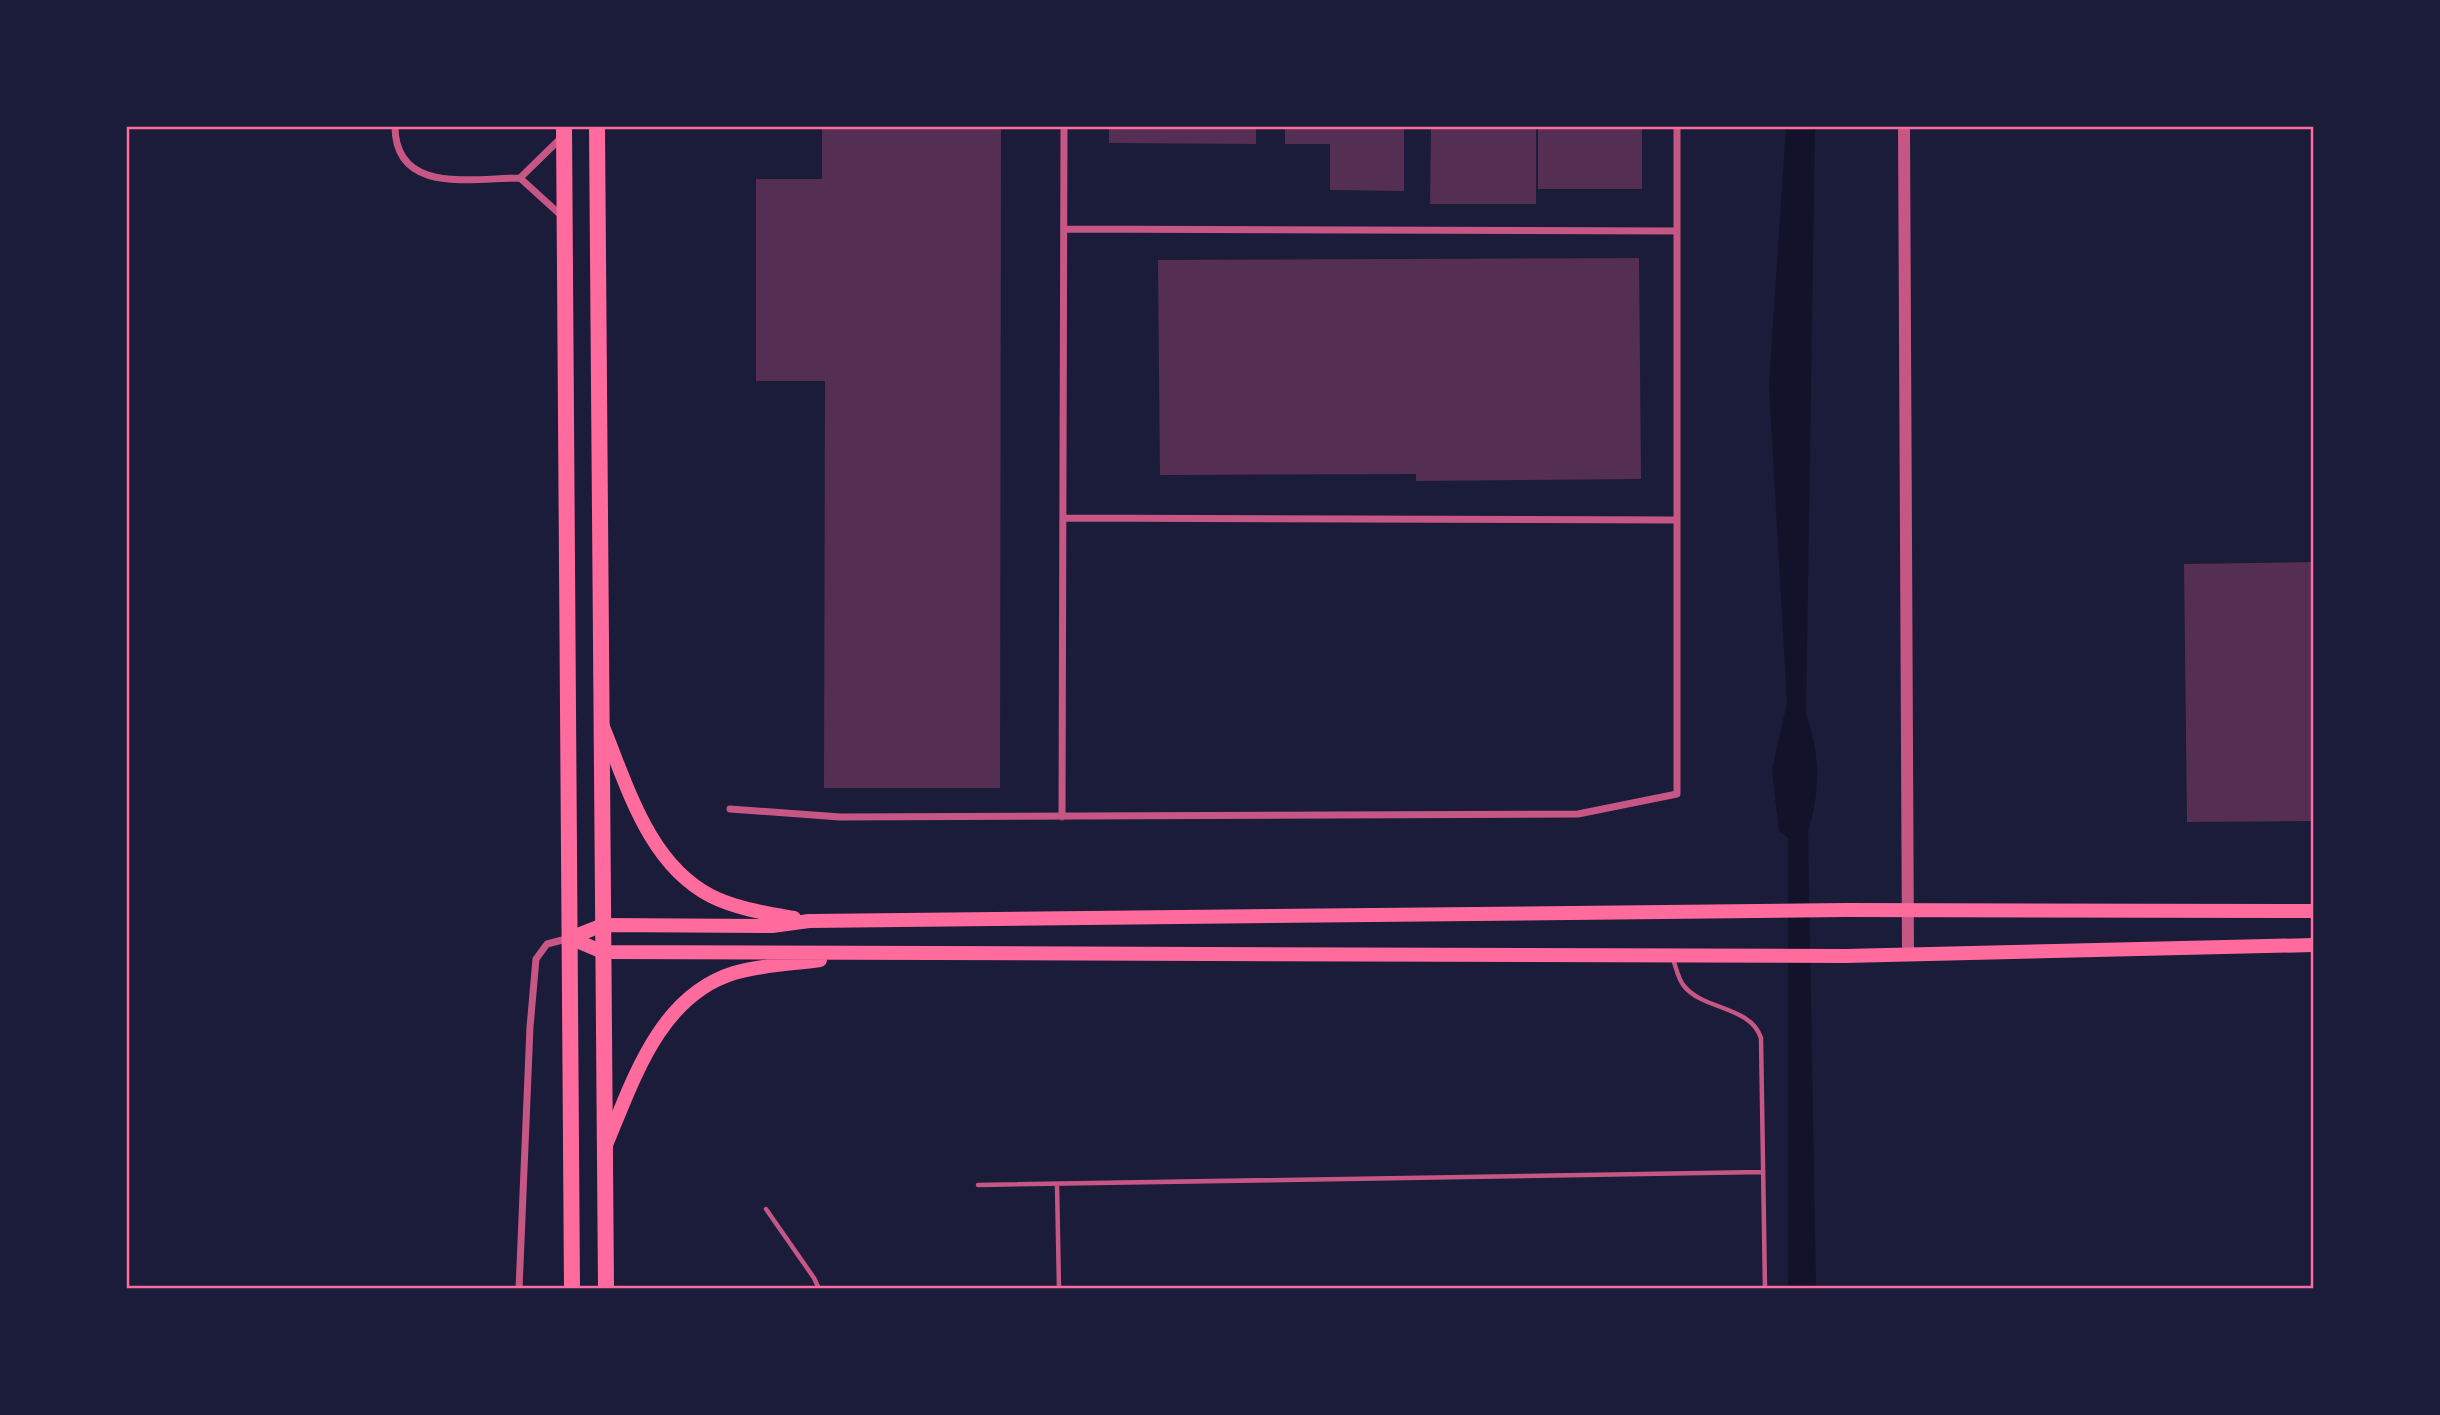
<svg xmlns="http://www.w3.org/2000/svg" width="2440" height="1415" font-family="'Crimson Pro',serif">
	<rect width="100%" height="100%" fill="#1b1b3a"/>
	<path fill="#12122b" d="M 1786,126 L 1815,126 L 1806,714 C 1820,754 1821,790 1808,831 L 1816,1289 L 1788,1289 L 1788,838 L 1779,831 L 1772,770 L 1787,703 L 1769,386 Z"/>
	<path fill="#542f53" d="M 822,126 L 1001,126 L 1000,788 L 824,788 L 825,381 L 756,381 L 756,179 L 822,179 Z
		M 1109,126 L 1256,126 L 1256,144 L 1109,143 Z
		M 1285,126 L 1404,126 L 1404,191 L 1330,190 L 1330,144 L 1285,144 Z
		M 1431,126 L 1536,126 L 1536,204 L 1430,204 Z
		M 1538,126 L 1642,126 L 1642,189 L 1538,189 Z
		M 1639,258 L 1641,479 L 1416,481 L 1416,474 L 1160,475 L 1158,260 Z
		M 2314,562 L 2314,821 L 2187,822 L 2184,564 Z"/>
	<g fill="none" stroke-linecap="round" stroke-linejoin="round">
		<path stroke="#c65784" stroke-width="4.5" d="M 1673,959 C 1676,967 1678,979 1684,986 C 1703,1010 1751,1006 1761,1038 L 1765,1289
			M 1057,1184 L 1059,1289
			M 978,1185 L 1762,1172
			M 766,1209 L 814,1278 L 819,1289"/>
		<path stroke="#c65784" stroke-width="7" d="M 395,126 C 395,195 472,178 520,178
			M 561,138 L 520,178 L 564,218
			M 1064,229 L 1677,231
			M 1063,518 L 1677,520
			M 730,809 L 840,817 L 1578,814 L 1677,794 L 1677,126
			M 1062,817 L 1064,126
			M 519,1289 L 530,1027 L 536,959 L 547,944 L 570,938"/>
		<path stroke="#c65784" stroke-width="12" d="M 1904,126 L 1908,954"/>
		<path stroke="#ff6b9d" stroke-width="14" d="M 603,727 C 628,788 649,864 711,896 C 737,909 766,913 794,918
			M 570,938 L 603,952 L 1845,956 L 2314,945
			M 570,938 L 603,925 L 772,926 L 809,921 L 1846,910 L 2314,911
			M 606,1145 C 633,1081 659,996 734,973 C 762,965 792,964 820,960"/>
		<path stroke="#ff6b9d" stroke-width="16" d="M 564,126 L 572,1289
			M 597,126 L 606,1289"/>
	</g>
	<rect width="2440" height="1415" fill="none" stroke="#1b1b3a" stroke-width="256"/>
	<rect x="128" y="128" width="2184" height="1159" fill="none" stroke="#ff6b9d" stroke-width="2.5"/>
</svg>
